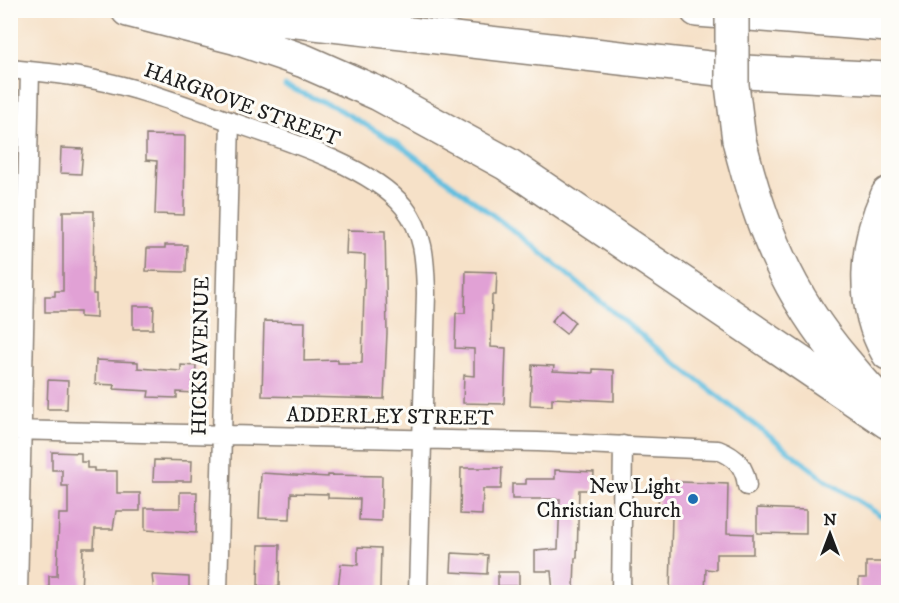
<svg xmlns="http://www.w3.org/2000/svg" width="899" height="603" font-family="'IM FELL DW Pica',serif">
	<rect width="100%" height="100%" fill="#fdfcf7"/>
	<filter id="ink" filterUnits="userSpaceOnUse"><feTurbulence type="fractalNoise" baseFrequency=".0167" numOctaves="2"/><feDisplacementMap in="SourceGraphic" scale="12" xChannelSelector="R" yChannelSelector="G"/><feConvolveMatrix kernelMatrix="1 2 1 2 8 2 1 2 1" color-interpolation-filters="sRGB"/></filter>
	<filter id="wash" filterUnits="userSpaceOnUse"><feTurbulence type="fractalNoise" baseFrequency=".008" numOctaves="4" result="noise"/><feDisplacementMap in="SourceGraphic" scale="24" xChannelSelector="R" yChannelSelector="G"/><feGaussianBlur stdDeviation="1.35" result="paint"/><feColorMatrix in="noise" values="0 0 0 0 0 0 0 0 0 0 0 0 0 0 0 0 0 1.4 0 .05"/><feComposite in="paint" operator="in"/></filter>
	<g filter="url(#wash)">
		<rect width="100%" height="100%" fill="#f6e1c8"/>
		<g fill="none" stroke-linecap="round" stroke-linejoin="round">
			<path stroke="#61bedf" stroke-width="5" d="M 285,86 L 335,107 L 400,145 L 527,241 L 664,354 L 827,481 L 888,520"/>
		</g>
		<g id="blocks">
			<path fill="#e1a1d5" d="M 146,135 L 185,136 L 184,215 L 155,214 L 157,161 L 146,160 Z
				M 61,148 L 83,149 L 81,174 L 60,173 Z
				M 63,211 L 94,211 L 93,294 L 96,294 L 96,318 L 80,317 L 80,312 L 45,312 L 45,296 L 55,296 L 55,291 L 63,291 Z
				M 347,230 L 385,231 L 387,333 L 384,399 L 262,396 L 264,321 L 305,322 L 304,361 L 338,360 L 338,363 L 362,363 L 365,255 L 346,254 Z
				M 165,245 L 187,245 L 186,272 L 146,271 L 147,248 L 165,248 Z
				M 466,271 L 497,272 L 496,295 L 492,295 L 491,347 L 506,348 L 504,404 L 463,403 L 464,375 L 474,376 L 474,349 L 455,348 L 456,313 L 465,313 Z
				M 133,306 L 154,306 L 153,329 L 133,329 Z
				M 561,310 L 575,322 L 566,334 L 551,322 Z
				M 96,360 L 138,362 L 138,368 L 181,371 L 181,365 L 196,366 L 194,393 L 177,392 L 177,398 L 148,397 L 149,391 L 114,389 L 115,385 L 95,384 Z
				M 532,365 L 554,366 L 553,371 L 593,373 L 593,369 L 614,370 L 614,401 L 552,398 L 552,406 L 530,405 Z
				M 48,380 L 68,381 L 67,409 L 47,409 Z
				M 52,452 L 81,453 L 81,462 L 87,462 L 87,468 L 94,468 L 94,471 L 117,471 L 117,493 L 140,493 L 140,511 L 116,511 L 113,529 L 95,529 L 94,548 L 83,548 L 81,592 L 49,592 L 49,576 L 57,576 L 59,514 L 68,514 L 68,486 L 62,486 L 62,470 L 52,470 Z
				M 154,460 L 192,461 L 191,481 L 153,481 Z
				M 461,468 L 502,468 L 501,489 L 483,489 L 482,515 L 460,514 Z
				M 555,470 L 594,472 L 593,490 L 579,490 L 577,558 L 575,558 L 574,589 L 571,589 L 571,592 L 553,592 L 551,571 L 535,571 L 535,551 L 558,549 L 560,499 L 512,499 L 512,484 L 526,484 L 526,479 L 555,479 Z
				M 261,473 L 328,477 L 328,475 L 382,476 L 381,521 L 359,520 L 360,499 L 328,498 L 328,494 L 291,493 L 290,519 L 259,518 Z
				M 659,481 L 728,484 L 727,533 L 753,534 L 753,554 L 716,554 L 716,570 L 706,569 L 705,592 L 670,592 L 672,515 L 658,514 Z
				M 180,492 L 197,492 L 196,533 L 145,530 L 145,508 L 180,508 Z
				M 757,508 L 806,510 L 806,534 L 757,533 Z
				M 259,545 L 280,545 L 279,587 L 258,586 Z
				M 358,547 L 381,548 L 380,589 L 338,588 L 341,564 L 358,565 Z
				M 452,553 L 488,555 L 487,574 L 451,572 Z
				M 866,562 L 888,562 L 888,592 L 859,592 L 859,578 L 866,578 Z
				M 498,572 L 519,572 L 519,586 L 498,586 Z
				M 152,575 L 189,577 L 189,592 L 154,592 Z"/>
		</g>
	</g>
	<g filter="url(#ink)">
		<use href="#blocks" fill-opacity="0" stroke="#897e72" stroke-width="1.5"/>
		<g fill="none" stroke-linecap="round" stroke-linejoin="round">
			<defs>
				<path id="minor" d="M 10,69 C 39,72 68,74 96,80 C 138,88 178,103 218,117 C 271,136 368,163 404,207 C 425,233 425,262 426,293 L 418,592
					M 10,430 L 538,442 L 718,450 C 736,457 745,466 747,486
					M 18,592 L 30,71
					M 218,592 L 230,121
					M 621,592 L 623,445"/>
				<path id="motorway" d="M 128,10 L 234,37 L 304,61 L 379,94 L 507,164 L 888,422
					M 200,10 L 744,72 L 888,79
					M 697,10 L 888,25
					M 739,140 C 760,225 787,294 845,362 C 857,376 868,391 883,403
					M 888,194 C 865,244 860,303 888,353"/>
			</defs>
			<use href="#minor" stroke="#897e72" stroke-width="21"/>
			<use href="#motorway" stroke="#897e72" stroke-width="36"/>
			<use href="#minor" stroke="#fff" stroke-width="18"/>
			<use href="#motorway" stroke="#fff" stroke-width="33"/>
			<defs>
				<path id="motorway-bridge" d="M 732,10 L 732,85 L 739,140"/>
			</defs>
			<use href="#motorway-bridge" stroke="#897e72" stroke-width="36" stroke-linecap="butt"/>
			<use href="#motorway-bridge" stroke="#fff" stroke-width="33"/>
		</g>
	</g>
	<circle fill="#1f6fb2" stroke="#fdfcf7" stroke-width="2" cx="693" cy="499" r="6"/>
	<g text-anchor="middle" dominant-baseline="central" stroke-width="6" stroke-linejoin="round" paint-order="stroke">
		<g font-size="21" fill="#1c1c1c" stroke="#fdfcf7">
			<text transform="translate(242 105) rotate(20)">HARGROVE STREET</text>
			<text transform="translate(201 356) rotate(-89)">HICKS AVENUE</text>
			<text transform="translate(390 417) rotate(1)">ADDERLEY STREET</text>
		</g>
		<g font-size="21" fill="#1c1c1c" stroke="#fdfcf7" text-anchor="end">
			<text x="681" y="487">New Light<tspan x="681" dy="24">Christian Church</tspan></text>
		</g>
	</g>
	<rect width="899" height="603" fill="none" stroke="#fdfcf7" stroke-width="36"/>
	<g transform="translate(830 534)" stroke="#fdfcf7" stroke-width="4.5" paint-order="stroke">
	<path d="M0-4.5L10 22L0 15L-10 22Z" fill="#1c1c1c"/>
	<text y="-9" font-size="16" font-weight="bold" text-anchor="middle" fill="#1c1c1c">N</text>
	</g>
</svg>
